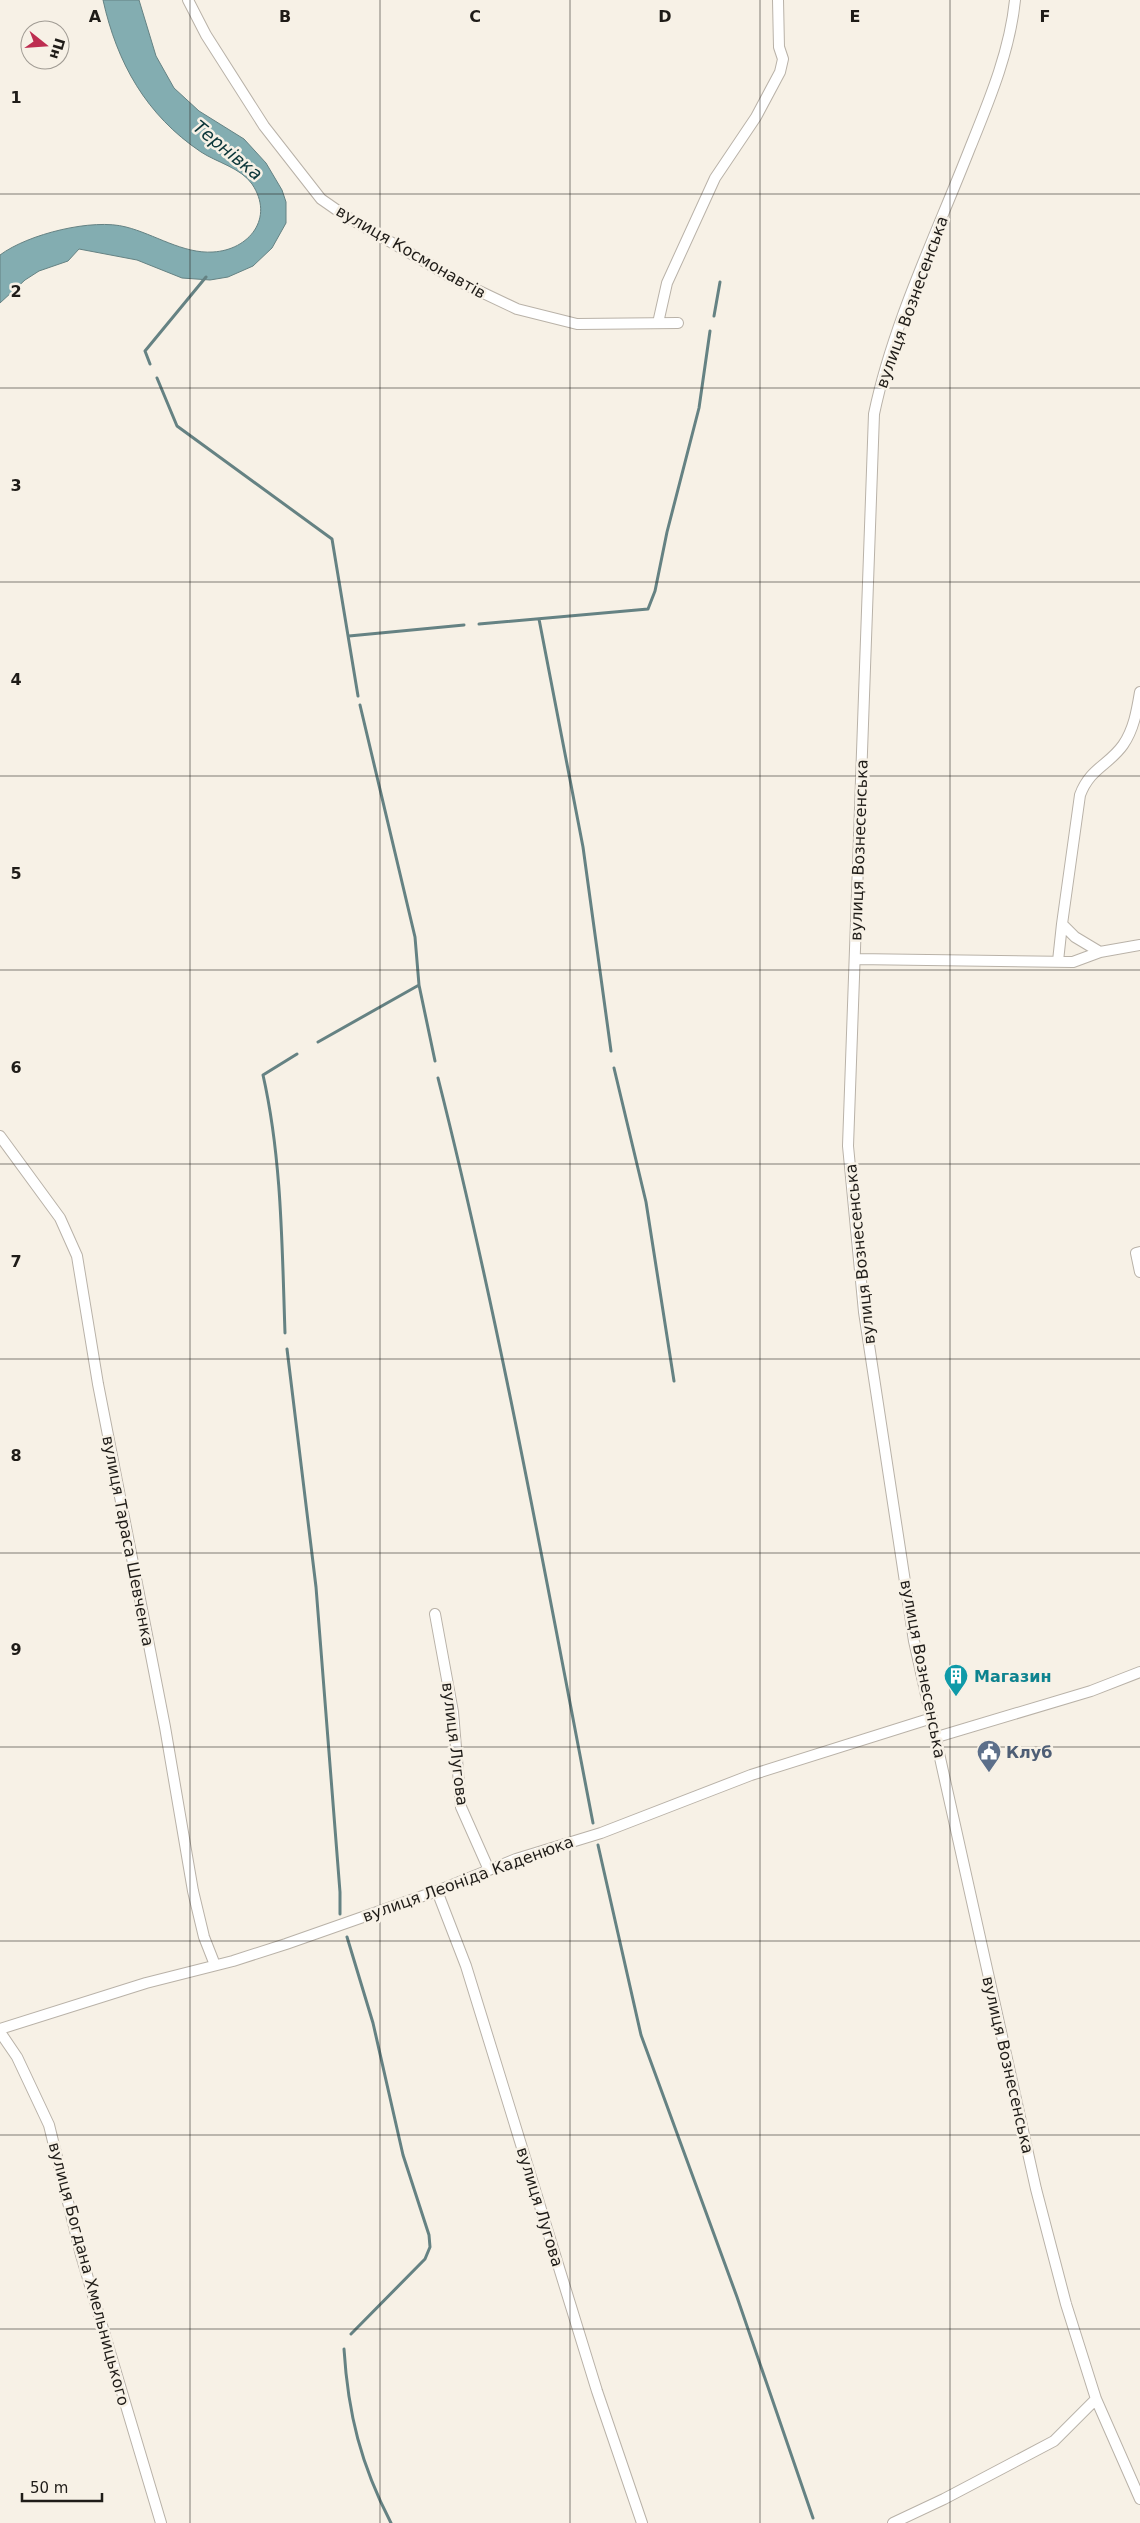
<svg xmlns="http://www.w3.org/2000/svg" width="1140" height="2523" font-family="'DejaVu Sans',sans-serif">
	<rect width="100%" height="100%" fill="#f7f1e6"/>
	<path fill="#83adb1" stroke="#658283" d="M 103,0 L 139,0 L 156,56 L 174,88 L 199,111 L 244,139 L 266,163 L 282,190 L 286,202 L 286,223 L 272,248 L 253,266 L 228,277 L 210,280 L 182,278 L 137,260 L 79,249 L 68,261 L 39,271 L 25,280 L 0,303 L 0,255 C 28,234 93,218 126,227 C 154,234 183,254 213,252 C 249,250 275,218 252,184 C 241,168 216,162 201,152 C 146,115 117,63 103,0 Z"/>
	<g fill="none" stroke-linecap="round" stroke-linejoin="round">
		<path stroke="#658283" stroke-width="3" d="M 714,316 L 720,282
			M 150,364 L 145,351 L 206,277
			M 157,378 L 177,426 L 332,539 L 358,696
			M 539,619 L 583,847 L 611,1051
			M 479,624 L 648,609 L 655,591 L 667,532 L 699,408 L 710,331
			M 349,636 L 464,625
			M 360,705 L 415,937 L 419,985 L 435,1061
			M 318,1042 L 419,985
			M 614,1068 L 646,1202 L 674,1381
			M 438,1078 C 500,1323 545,1574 593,1823
			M 285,1333 C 282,1248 282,1159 263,1075 L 297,1054
			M 287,1349 L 316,1587 L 340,1892 L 340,1914
			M 598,1845 L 641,2035 L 737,2297 L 813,2518
			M 347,1937 L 373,2023 L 403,2155 L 429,2235 L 430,2247 L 425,2259 L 351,2334
			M 344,2349 C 348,2414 361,2465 391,2523"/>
		<defs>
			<path id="minor" d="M 188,0 L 206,35 L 264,126 L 321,199 L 344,215 L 458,281 L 517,309 L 577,324 L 678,323
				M 1015,0 C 1010,51 989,101 970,148 C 936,235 893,323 874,414 L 848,1146 L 864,1312 L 914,1641 L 1036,2189 L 1066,2304 L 1096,2399 L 1140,2499
				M 658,323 L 667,283 L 715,178 L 756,117 L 780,72 L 783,59 L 779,47 L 778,0
				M 1100,952 L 1075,937 L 1062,924 L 1080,795 C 1090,768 1109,765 1123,745 C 1134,729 1137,710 1140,692
				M 855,959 L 1073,962 L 1100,952 L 1140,945
				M 1058,961 L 1062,924
				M 0,1136 L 60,1218 L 77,1256 L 98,1384 L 165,1727 L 193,1891 L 204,1937 L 215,1965
				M 1140,1252 L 1136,1253 L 1140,1272
				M 435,1614 L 453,1712 L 461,1807 L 489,1870
				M 937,1737 L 1091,1691 L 1140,1672
				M 437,1891 L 466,1966 L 597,2391 L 642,2523
				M 0,2029 L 146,1983 L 233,1961 L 286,1944 L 437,1891 L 516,1859 L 601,1833 L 751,1775 L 932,1718
				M 0,2032 L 17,2057 L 49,2125 L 81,2255 L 161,2523
				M 893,2523 L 944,2499 L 1054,2441 L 1096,2399"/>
		</defs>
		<use href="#minor" stroke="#b9b2a8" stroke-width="12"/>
		<use href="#minor" stroke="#fff" stroke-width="10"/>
	</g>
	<path fill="none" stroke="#1f1c18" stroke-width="1" stroke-opacity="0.55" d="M 190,0 L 190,2523M 380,0 L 380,2523M 570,0 L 570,2523M 760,0 L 760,2523M 950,0 L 950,2523M 0,194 L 1140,194M 0,388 L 1140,388M 0,582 L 1140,582M 0,776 L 1140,776M 0,970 L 1140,970M 0,1164 L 1140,1164M 0,1359 L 1140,1359M 0,1553 L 1140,1553M 0,1747 L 1140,1747M 0,1941 L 1140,1941M 0,2135 L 1140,2135M 0,2329 L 1140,2329"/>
	<defs>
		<symbol id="building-pin" viewBox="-11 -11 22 30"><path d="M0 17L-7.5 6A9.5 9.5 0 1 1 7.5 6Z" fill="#0f9aa8" stroke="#f7f1e6"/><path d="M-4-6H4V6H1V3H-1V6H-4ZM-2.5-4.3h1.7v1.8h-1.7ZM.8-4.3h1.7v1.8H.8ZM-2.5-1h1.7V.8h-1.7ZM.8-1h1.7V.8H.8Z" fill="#fff"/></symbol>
		<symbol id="civic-pin" viewBox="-11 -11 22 30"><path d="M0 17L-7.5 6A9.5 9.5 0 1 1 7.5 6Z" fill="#5c6f8a" stroke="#f7f1e6"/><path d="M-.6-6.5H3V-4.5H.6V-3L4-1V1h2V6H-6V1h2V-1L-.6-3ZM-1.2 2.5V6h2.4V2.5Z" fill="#fff"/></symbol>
	</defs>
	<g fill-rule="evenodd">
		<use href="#building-pin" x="942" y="1662" width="28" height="38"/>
		<use href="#civic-pin" x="975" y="1738" width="28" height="38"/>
	</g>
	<g text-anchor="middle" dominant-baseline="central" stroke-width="5" stroke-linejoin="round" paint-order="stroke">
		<g font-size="16" fill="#1f1c18" stroke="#f7f1e6">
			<text transform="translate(411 252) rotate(30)">вулиця Космонавтів</text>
			<text transform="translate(912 302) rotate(-70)">вулиця Вознесенська</text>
			<text transform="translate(859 850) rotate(-88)">вулиця Вознесенська</text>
			<text transform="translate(860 1254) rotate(-96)">вулиця Вознесенська</text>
			<text transform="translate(128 1541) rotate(79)">вулиця Тараса Шевченка</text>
			<text transform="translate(923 1669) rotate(79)">вулиця Вознесенська</text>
			<text transform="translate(455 1744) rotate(83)">вулиця Лугова</text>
			<text transform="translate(468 1879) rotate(-20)">вулиця Леоніда Каденюка</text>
			<text transform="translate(1008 2065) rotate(77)">вулиця Вознесенська</text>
			<text transform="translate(540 2207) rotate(73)">вулиця Лугова</text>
			<text transform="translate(89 2274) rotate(75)">вулиця Богдана Хмельницького</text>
		</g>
		<g font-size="16" font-weight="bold" fill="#0d838f" stroke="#f7f1e6" text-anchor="start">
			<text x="974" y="1676">Магазин</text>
		</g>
		<g font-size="16" font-weight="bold" fill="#4e5e75" stroke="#f7f1e6" text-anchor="start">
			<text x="1006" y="1752">Клуб</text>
		</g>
		<g font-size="18" font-style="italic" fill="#0b3639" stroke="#f7f1e6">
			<text transform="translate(228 150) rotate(39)">Тернівка</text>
		</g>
	</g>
	<g font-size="16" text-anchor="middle" font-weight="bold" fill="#1f1c18" stroke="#f7f1e6" stroke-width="5" stroke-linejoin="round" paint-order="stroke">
		<text x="95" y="22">A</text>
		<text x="285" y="22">B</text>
		<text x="475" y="22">C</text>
		<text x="665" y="22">D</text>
		<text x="855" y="22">E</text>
		<text x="1045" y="22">F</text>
		<text x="16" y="103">1</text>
		<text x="16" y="297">2</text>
		<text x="16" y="491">3</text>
		<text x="16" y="685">4</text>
		<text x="16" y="879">5</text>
		<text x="16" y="1073">6</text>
		<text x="16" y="1267">7</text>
		<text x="16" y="1461">8</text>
		<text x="16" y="1655">9</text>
	</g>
	<g transform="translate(45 45) rotate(107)"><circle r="24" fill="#f7f1e6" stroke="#a19c94"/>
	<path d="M0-4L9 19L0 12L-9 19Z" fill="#bd2d50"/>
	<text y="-8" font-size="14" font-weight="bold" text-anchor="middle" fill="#1f1c18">Пн</text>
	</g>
	<path d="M22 2493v8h80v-8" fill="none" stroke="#1f1c18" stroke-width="2.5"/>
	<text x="30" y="2493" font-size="15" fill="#1f1c18" stroke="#f7f1e6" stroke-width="4" paint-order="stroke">50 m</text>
</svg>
